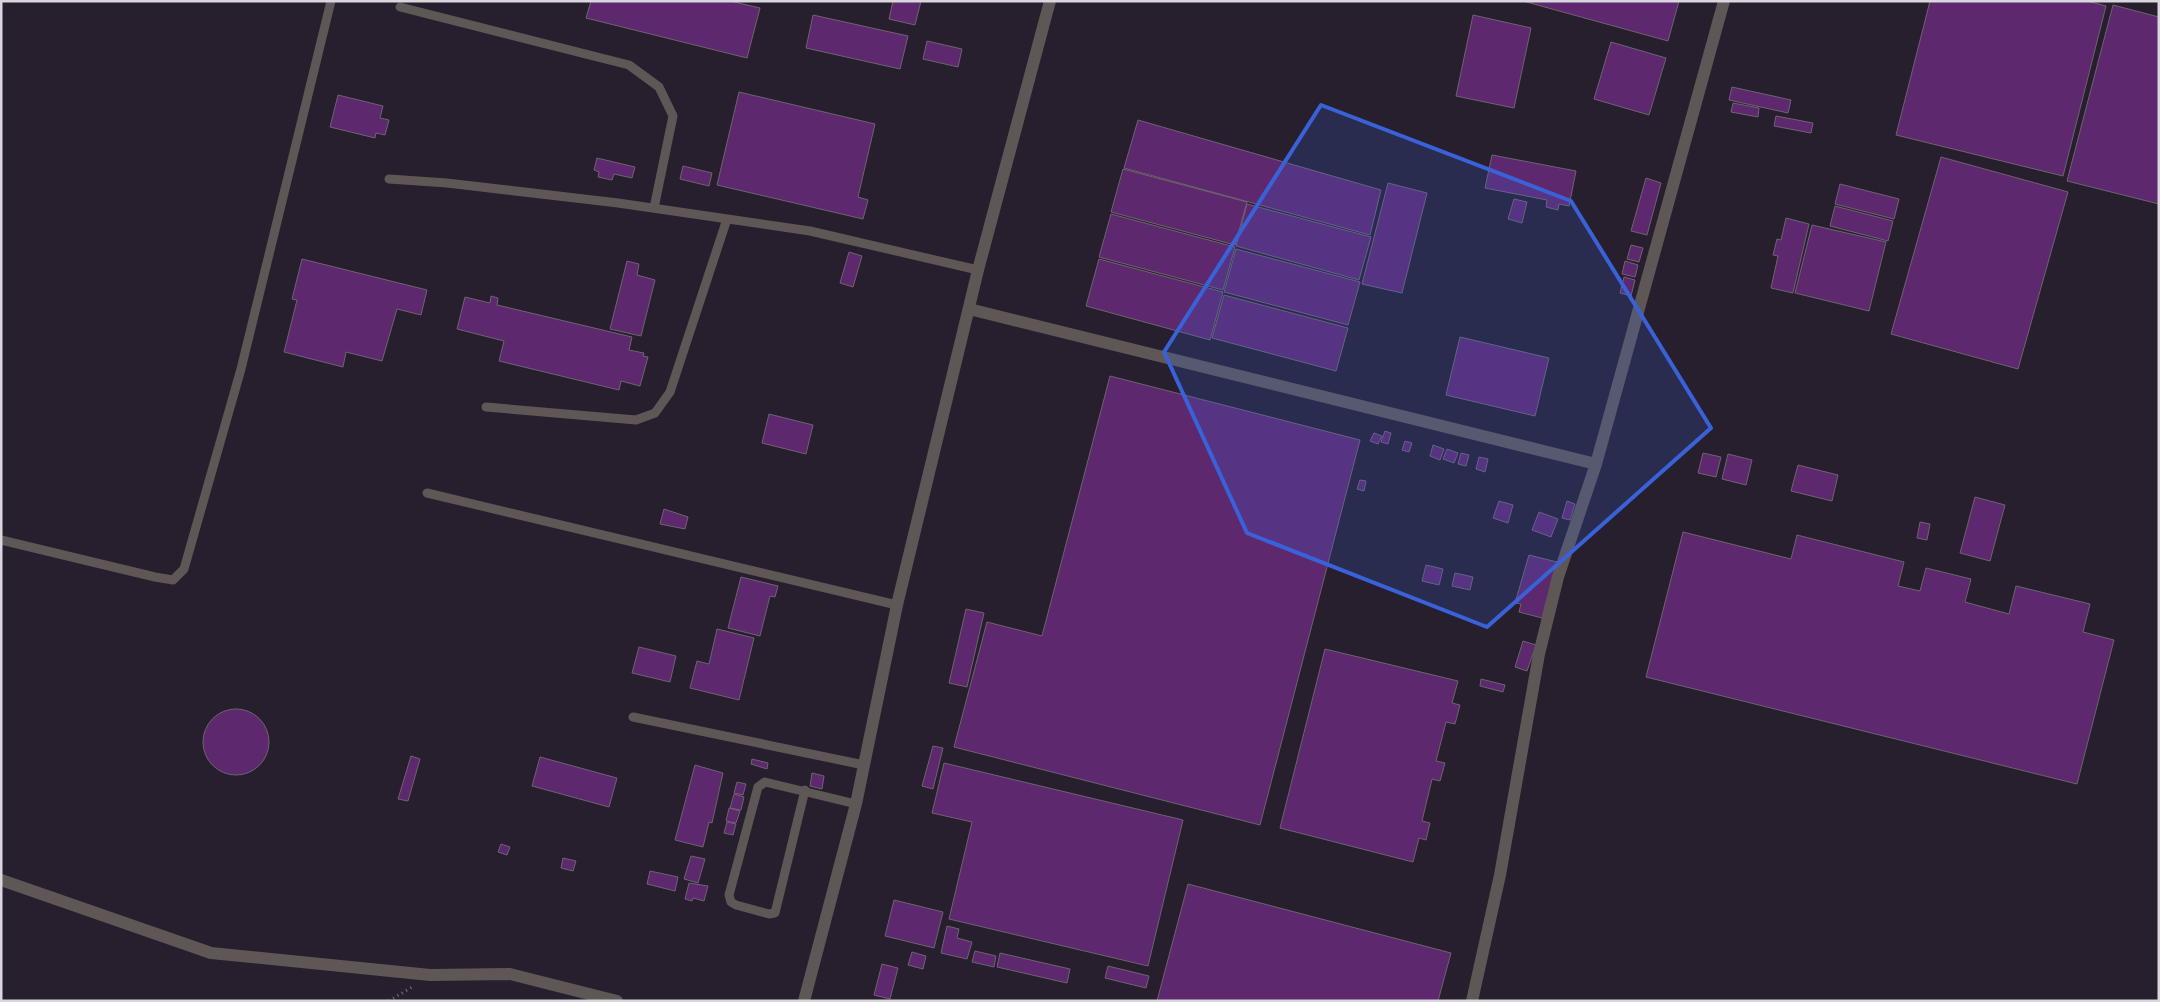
<svg xmlns="http://www.w3.org/2000/svg" width="2160" height="1002" font-family="'DejaVu Sans',sans-serif">
	<rect width="100%" height="100%" fill="#1f1923"/>
	<path fill="#271e2e" d="M 1,1 L 2159,1 L 2159,1001 L 1,1001 Z"/>
	<path fill="#5e286e" stroke="#6d6470" d="M 591,1 L 730,1 L 760,8 L 747,58 L 586,18 Z
		M 893,1 L 921,1 L 915,25 L 889,19 Z
		M 1523,1 L 1679,1 L 1668,41 Z
		M 1930,1 L 2087,1 L 2106,6 L 2063,176 L 1896,135 Z
		M 2113,5 L 2159,17 L 2159,204 L 2067,181 Z
		M 813,15 L 908,36 L 900,69 L 806,48 Z
		M 1473,15 L 1531,28 L 1514,108 L 1456,96 Z
		M 927,41 L 962,49 L 958,67 L 923,59 Z
		M 1611,42 L 1666,58 L 1649,115 L 1594,99 Z
		M 1732,87 L 1791,100 L 1788,113 L 1729,100 Z
		M 739,92 L 875,124 L 858,197 L 868,200 L 863,219 L 717,185 Z
		M 338,95 L 383,106 L 380,118 L 389,120 L 385,135 L 376,133 L 375,138 L 330,127 Z
		M 1733,103 L 1759,108 L 1758,117 L 1731,112 Z
		M 1776,116 L 1813,123 L 1811,133 L 1774,126 Z
		M 1138,120 L 1381,190 L 1370,235 L 1124,168 Z
		M 1492,155 L 1576,171 L 1569,206 L 1559,204 L 1558,210 L 1546,207 L 1547,200 L 1485,188 Z
		M 1941,157 L 2068,192 L 2018,369 L 1891,334 Z
		M 597,158 L 635,167 L 632,178 L 614,174 L 612,180 L 598,177 L 599,172 L 594,170 Z
		M 683,166 L 712,173 L 709,186 L 680,179 Z
		M 1123,169 L 1247,202 L 1235,245 L 1111,212 Z
		M 1646,178 L 1661,183 L 1647,235 L 1631,231 Z
		M 1388,183 L 1427,193 L 1402,293 L 1362,284 Z
		M 1840,184 L 1899,199 L 1894,219 L 1835,204 Z
		M 1514,199 L 1527,202 L 1522,223 L 1508,219 Z
		M 1247,204 L 1371,237 L 1359,280 L 1236,246 Z
		M 1835,206 L 1893,221 L 1888,241 L 1830,226 Z
		M 1111,214 L 1235,247 L 1223,290 L 1099,257 Z
		M 1786,218 L 1809,224 L 1793,293 L 1771,288 L 1778,256 L 1773,255 L 1777,239 L 1781,240 Z
		M 1812,225 L 1886,242 L 1869,311 L 1795,293 Z
		M 1631,245 L 1643,248 L 1639,262 L 1627,259 Z
		M 1236,249 L 1360,282 L 1348,325 L 1224,292 Z
		M 849,252 L 862,256 L 853,287 L 840,283 Z
		M 302,259 L 427,290 L 421,315 L 397,309 L 382,361 L 346,352 L 343,367 L 284,352 L 297,300 L 292,299 Z
		M 1099,259 L 1223,292 L 1210,340 L 1086,306 Z
		M 627,261 L 639,264 L 637,275 L 655,280 L 641,336 L 610,329 Z
		M 1625,261 L 1638,265 L 1635,277 L 1622,274 Z
		M 1624,277 L 1635,280 L 1631,296 L 1620,293 Z
		M 1224,295 L 1348,328 L 1336,371 L 1212,338 Z
		M 491,296 L 498,298 L 497,305 L 632,337 L 629,350 L 644,353 L 643,356 L 648,357 L 640,386 L 621,381 L 619,390 L 499,361 L 504,341 L 457,329 L 465,297 L 490,303 Z
		M 1460,337 L 1549,358 L 1535,416 L 1446,395 Z
		M 1110,376 L 1360,440 L 1260,825 L 954,747 L 987,622 L 1042,636 Z
		M 769,414 L 813,425 L 806,454 L 762,443 Z
		M 1385,431 L 1391,433 L 1388,444 L 1381,442 Z
		M 1374,433 L 1382,436 L 1378,444 L 1370,441 Z
		M 1405,441 L 1412,443 L 1409,452 L 1402,450 Z
		M 1433,445 L 1444,449 L 1440,460 L 1430,456 Z
		M 1447,449 L 1458,453 L 1454,463 L 1443,459 Z
		M 1461,453 L 1469,455 L 1466,466 L 1458,464 Z
		M 1703,453 L 1721,457 L 1716,477 L 1698,473 Z
		M 1728,454 L 1752,460 L 1746,485 L 1722,479 Z
		M 1479,457 L 1488,459 L 1485,472 L 1476,469 Z
		M 1798,465 L 1838,475 L 1832,501 L 1791,491 Z
		M 1360,480 L 1366,481 L 1364,491 L 1357,489 Z
		M 1975,497 L 2005,505 L 1990,561 L 1960,553 Z
		M 1499,501 L 1513,505 L 1508,523 L 1493,518 Z
		M 1567,501 L 1575,504 L 1570,520 L 1562,518 Z
		M 664,509 L 688,517 L 685,529 L 660,524 Z
		M 1539,512 L 1558,519 L 1551,537 L 1532,530 Z
		M 1920,522 L 1930,524 L 1927,540 L 1917,538 Z
		M 1683,532 L 1791,559 L 1797,535 L 1904,562 L 1898,586 L 1920,591 L 1926,568 L 1971,579 L 1965,602 L 2009,614 L 2016,586 L 2090,604 L 2083,632 L 2114,640 L 2077,784 L 1646,677 Z
		M 1529,555 L 1557,562 L 1542,618 L 1519,612 L 1521,604 L 1515,603 Z
		M 1426,565 L 1443,569 L 1439,585 L 1422,581 Z
		M 1455,573 L 1473,577 L 1470,590 L 1452,586 Z
		M 741,577 L 778,586 L 775,597 L 770,596 L 760,636 L 728,628 Z
		M 966,609 L 984,613 L 967,687 L 949,683 Z
		M 717,629 L 754,638 L 739,700 L 690,688 L 697,661 L 709,664 Z
		M 1523,641 L 1536,645 L 1527,671 L 1515,667 Z
		M 639,647 L 676,656 L 670,682 L 632,673 Z
		M 1325,649 L 1458,681 L 1452,703 L 1460,705 L 1455,724 L 1446,722 L 1436,761 L 1445,763 L 1440,781 L 1432,779 L 1422,821 L 1430,823 L 1426,840 L 1419,838 L 1413,862 L 1280,828 Z
		M 1481,679 L 1505,685 L 1503,692 L 1480,686 Z
		M203 742a33 33 0 1 1 66 0a33 33 0 1 1-66 0Z
		M 933,746 L 943,748 L 933,789 L 922,786 Z
		M 411,756 L 420,759 L 408,801 L 398,799 Z
		M 540,757 L 617,778 L 609,807 L 532,786 Z
		M 752,759 L 768,763 L 767,769 L 751,764 Z
		M 944,763 L 1183,820 L 1148,966 L 949,919 L 972,822 L 932,813 Z
		M 695,765 L 723,773 L 712,823 L 709,822 L 703,847 L 675,840 Z
		M 812,773 L 824,776 L 822,789 L 810,786 Z
		M 737,782 L 746,784 L 743,795 L 734,793 Z
		M 734,794 L 744,797 L 741,810 L 730,808 Z
		M 729,808 L 740,811 L 736,823 L 726,821 Z
		M 727,822 L 736,824 L 733,835 L 724,833 Z
		M 501,844 L 510,847 L 507,855 L 498,852 Z
		M 691,856 L 705,859 L 698,883 L 684,879 Z
		M 563,858 L 576,861 L 573,871 L 561,868 Z
		M 650,871 L 678,877 L 675,891 L 647,884 Z
		M 689,883 L 708,886 L 704,901 L 693,898 L 692,901 L 685,899 Z
		M 1188,884 L 1451,953 L 1438,1001 L 1157,1001 Z
		M 894,900 L 943,912 L 934,948 L 885,936 Z
		M 947,926 L 959,929 L 957,938 L 972,942 L 967,959 L 941,953 Z
		M 975,951 L 996,956 L 994,967 L 972,962 Z
		M 912,952 L 926,956 L 923,969 L 908,965 Z
		M 1000,953 L 1070,969 L 1067,983 L 997,967 Z
		M 882,964 L 898,968 L 890,999 L 874,995 Z
		M 1108,966 L 1149,976 L 1146,988 L 1105,978 Z"/>
	<g fill="none" stroke-linecap="round" stroke-linejoin="round">
		<path stroke="#7d7881" stroke-width="3" stroke-dasharray="1 4" stroke-linecap="butt" d="M 389,1001 L 412,987"/>
		<path stroke="#5e5755" stroke-width="9" d="M 400,7 L 629,65 L 659,87 L 673,116 L 654,208
			M 389,179 L 447,183 L 618,203 L 810,231 L 978,270
			M 486,407 L 636,420 L 655,413 L 670,392 L 727,219
			M 427,493 L 897,605
			M 1,540 L 155,577 L 173,580 L 184,569 L 241,369 L 331,1
			M 633,717 L 864,765
			M 805,790 L 775,913 L 769,914 L 736,905 L 731,902 L 729,895 L 758,787 L 765,782 L 856,804"/>
		<path stroke="#5e5755" stroke-width="12" d="M 969,309 L 1596,464
			M 1,880 L 211,953 L 430,975 L 510,974 L 617,1001
			M 804,1001 L 856,804 L 897,605 L 978,270 L 1050,1
			M 1472,1001 L 1500,875 L 1539,654 L 1558,577 L 1596,464 L 1724,1"/>
	</g>
	<path fill="#3962d9" fill-opacity="0.2" stroke="#3962d9" stroke-width="4" stroke-linejoin="round" d="M 1321,105 L 1571,201 L 1711,428 L 1487,627 L 1247,533 L 1164,352 Z"/>
	<rect width="2160" height="1002" fill="none" stroke="#dad6de" stroke-width="5"/>
</svg>
